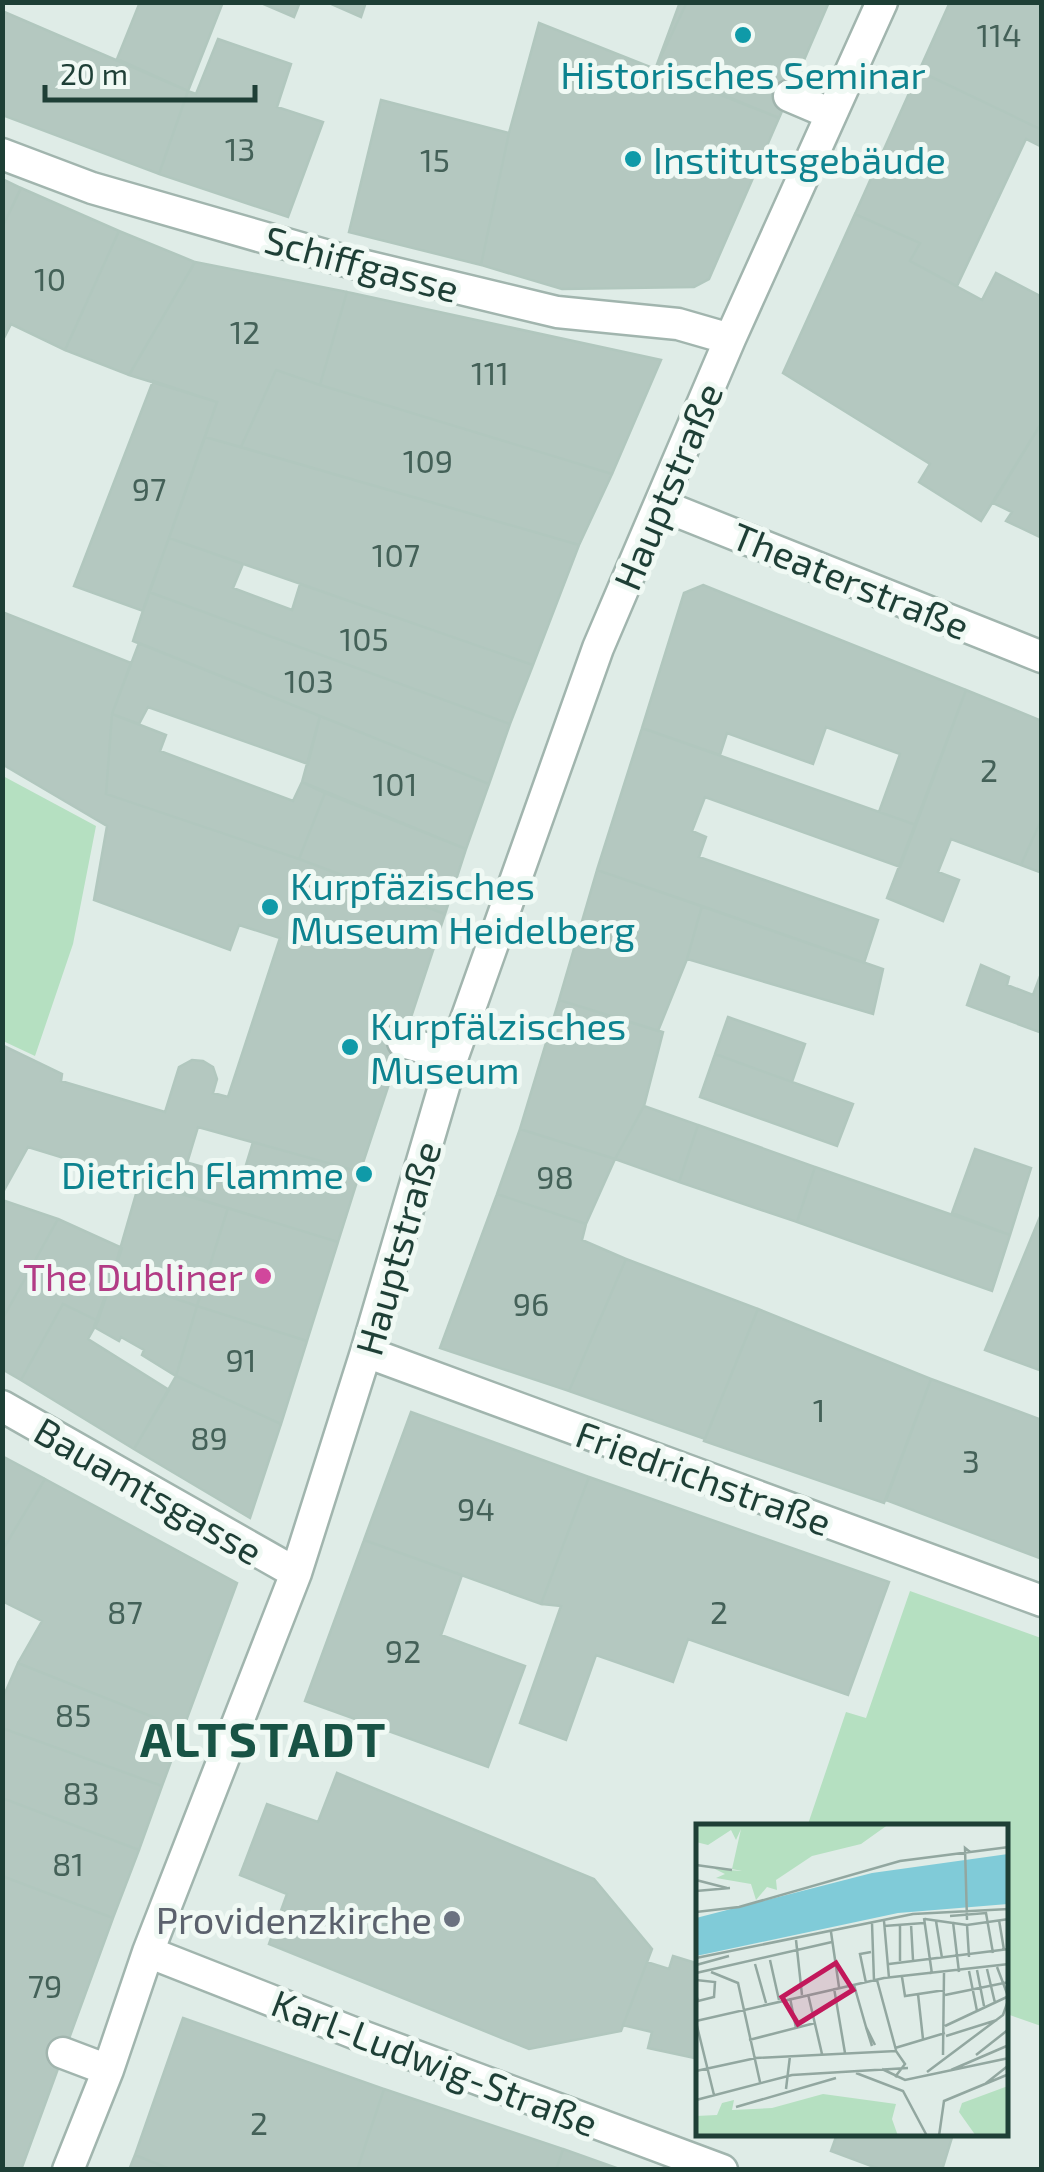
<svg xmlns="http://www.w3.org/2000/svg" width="1044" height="2172" font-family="'Exo 2',sans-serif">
	<rect width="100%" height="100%" fill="#dfece7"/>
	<path fill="#b5e0c1" d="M 3,776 L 96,826 L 73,944 L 35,1056 L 3,1041 Z
		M 910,1591 L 1041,1638 L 1041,2026 L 1007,2014 L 1006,1827 L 807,1827 L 846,1712 L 866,1718 Z"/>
	<path fill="#b4c8c0" stroke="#b1c7be" stroke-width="2.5" d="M 140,2 L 223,2 L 188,91 L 117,59 Z
		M 259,2 L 300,2 L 294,17 Z
		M 327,2 L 366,2 L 361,17 Z
		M 680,2 L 829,2 L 779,118 L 656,67 Z
		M 687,2 L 829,2 L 779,118 L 656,67 Z
		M 950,2 L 1042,2 L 1042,130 L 919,71 Z
		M 2,11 L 188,91 L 159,174 L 2,115 Z
		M 539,23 L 779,118 L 709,279 L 694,287 L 562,289 L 481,265 L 509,133 Z
		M 218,39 L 291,64 L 277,107 L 323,122 L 288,217 L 159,174 L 188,91 L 196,94 Z
		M 919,71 L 1042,130 L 1042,147 L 1026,139 L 957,286 L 910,261 L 920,243 L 855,214 Z
		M 381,100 L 509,133 L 481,265 L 349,232 Z
		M 2,179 L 21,188 L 2,228 Z
		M 21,188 L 119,231 L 65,350 L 11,324 L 2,342 L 2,228 Z
		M 855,214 L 920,243 L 910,261 L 982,300 L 996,273 L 1042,297 L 1042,422 L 981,521 L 919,482 L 930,464 L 783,373 Z
		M 119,231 L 195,262 L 129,375 L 65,350 Z
		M 195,262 L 347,292 L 320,385 L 276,370 L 241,447 L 205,437 L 217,402 L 129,375 Z
		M 347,292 L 661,360 L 612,474 L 320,385 Z
		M 276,370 L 320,385 L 612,474 L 579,545 L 241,447 Z
		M 153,381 L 217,402 L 143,611 L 74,586 Z
		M 1042,422 L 1042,538 L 1006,521 L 1012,512 L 993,503 Z
		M 205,437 L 579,545 L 533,665 L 169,538 Z
		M 169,538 L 243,564 L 233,588 L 292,610 L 300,584 L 533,665 L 510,724 L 149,592 Z
		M 703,585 L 966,690 L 916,825 L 879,812 L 900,754 L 826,727 L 813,764 L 727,733 L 720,755 L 642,728 L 684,593 Z
		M 149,592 L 510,724 L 489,784 L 133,641 Z
		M 2,612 L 131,663 L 112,714 L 106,794 L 299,859 L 445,914 L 360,1172 L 198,1127 L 178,1193 L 28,1147 L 2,1194 L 2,1045 L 62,1074 L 61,1081 L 165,1112 L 179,1067 L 192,1060 L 203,1061 L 213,1067 L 217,1079 L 213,1093 L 228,1097 L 280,938 L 239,925 L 230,950 L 94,900 L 107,826 L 2,764 Z
		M 139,643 L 320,716 L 308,764 L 148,707 L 139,724 L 112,714 Z
		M 966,690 L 1042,721 L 1042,818 L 1021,865 L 951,839 L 938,872 L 959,880 L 943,921 L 887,898 Z
		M 112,714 L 166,735 L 160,751 L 293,801 L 302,782 L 325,793 L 299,859 L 106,794 Z
		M 320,716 L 489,784 L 466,849 L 302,782 Z
		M 642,728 L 916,825 L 900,867 L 705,797 L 692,831 L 706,837 L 699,857 L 878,920 L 864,963 L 597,870 Z
		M 325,793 L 466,849 L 445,914 L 299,859 Z
		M 1042,818 L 1042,873 L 1021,865 Z
		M 597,870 L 702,906 L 687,959 L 658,1031 L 559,1000 Z
		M 702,906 L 883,969 L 873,1014 L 687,959 Z
		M 981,965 L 1009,977 L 1007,985 L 1033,995 L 1042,971 L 1042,1033 L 967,1005 Z
		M 559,1000 L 663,1032 L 644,1106 L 615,1159 L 520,1129 Z
		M 728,1017 L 805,1044 L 792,1082 L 715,1054 Z
		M 715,1054 L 853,1104 L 837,1146 L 700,1097 Z
		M 644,1106 L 698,1125 L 679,1182 L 615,1159 Z
		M 698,1125 L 815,1167 L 797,1222 L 679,1182 Z
		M 520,1129 L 615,1159 L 586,1224 L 497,1194 Z
		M 253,1142 L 360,1172 L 338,1242 L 178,1193 L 189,1163 L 242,1178 Z
		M 975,1149 L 1031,1168 L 1010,1235 L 952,1213 Z
		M 815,1167 L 1010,1235 L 992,1291 L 797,1222 Z
		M 140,1180 L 228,1208 L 197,1306 L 112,1277 Z
		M 497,1194 L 586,1224 L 582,1240 L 626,1259 L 569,1391 L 440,1348 Z
		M 2,1200 L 58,1219 L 2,1320 Z
		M 228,1208 L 338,1242 L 307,1341 L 197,1306 Z
		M 1042,1212 L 1042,1371 L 985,1350 Z
		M 58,1219 L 122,1248 L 98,1321 L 63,1304 L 21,1380 L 2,1369 L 2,1320 Z
		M 626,1259 L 758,1309 L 705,1439 L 569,1391 Z
		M 112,1277 L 197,1306 L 176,1376 L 142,1355 L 144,1350 L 121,1337 L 119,1341 L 94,1327 Z
		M 63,1304 L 98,1321 L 88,1339 L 169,1390 L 134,1449 L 21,1380 Z
		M 197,1306 L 307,1341 L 281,1424 L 176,1376 Z
		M 758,1309 L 931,1379 L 884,1503 L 704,1441 Z
		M 176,1376 L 281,1424 L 250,1518 L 134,1449 Z
		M 931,1379 L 1042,1420 L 1042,1559 L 886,1500 Z
		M 411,1412 L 589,1477 L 541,1604 L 364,1540 Z
		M 2,1456 L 45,1479 L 2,1551 Z
		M 589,1477 L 889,1582 L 848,1695 L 688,1639 L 673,1682 L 596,1655 L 566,1740 L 520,1723 L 561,1606 L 541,1604 Z
		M 45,1479 L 237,1583 L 183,1729 L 18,1663 L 42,1621 L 2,1601 L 2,1551 Z
		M 364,1540 L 462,1575 L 441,1635 L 525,1666 L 488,1767 L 305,1701 Z
		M 18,1663 L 183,1729 L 162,1786 L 2,1728 L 2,1700 Z
		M 2,1728 L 162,1786 L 139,1850 L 2,1798 Z
		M 337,1773 L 594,1879 L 652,1949 L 621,2031 L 529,2049 L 269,1944 L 287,1894 L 240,1875 L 267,1804 L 318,1822 Z
		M 2,1798 L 139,1850 L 113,1918 L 2,1876 Z
		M 2,1876 L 113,1918 L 21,2170 L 2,2170 Z
		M 673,1956 L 699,1964 L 699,2059 L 648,2048 L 652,2032 L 623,2025 L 647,1962 L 669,1969 Z
		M 183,2018 L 384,2089 L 357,2170 L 172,2170 L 135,2155 Z
		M 384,2089 L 563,2149 L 556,2170 L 357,2170 Z
		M 837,2134 L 953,2134 L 942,2170 L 882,2170 L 831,2151 Z
		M 563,2149 L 622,2170 L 556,2170 Z
		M 135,2155 L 172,2170 L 129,2170 Z"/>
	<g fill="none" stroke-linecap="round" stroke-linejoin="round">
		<defs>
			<path id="minor" d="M 789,96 L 829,113
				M 2,154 L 92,188 L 349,262 L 557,312 L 678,324 L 730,339
				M 661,505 L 1042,657
				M 403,1042 L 453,1056
				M 366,1352 L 1042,1601
				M 2,1406 L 296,1573
				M 148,1952 L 354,2033 L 722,2170
				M 63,2053 L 108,2070
				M 68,2170 L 108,2070 L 148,1952 L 296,1573 L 366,1352 L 453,1056 L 598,648 L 730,339 L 882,2"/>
		</defs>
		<use href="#minor" stroke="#a1b5ae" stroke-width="35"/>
		<use href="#minor" stroke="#fff" stroke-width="30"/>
	</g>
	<g fill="#0f9aa8" stroke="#f0f9f4" stroke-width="4">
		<circle cx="743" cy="35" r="10"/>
		<circle cx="633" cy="159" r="10"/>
		<circle cx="270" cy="907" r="10"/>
		<circle cx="350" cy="1047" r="10"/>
		<circle cx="364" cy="1174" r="10"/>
	</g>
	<circle fill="#d1479c" stroke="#f0f9f4" stroke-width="4" cx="263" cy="1276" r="10"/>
	<circle fill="#6b7280" stroke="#f0f9f4" stroke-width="4" cx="452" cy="1919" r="10"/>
	<g text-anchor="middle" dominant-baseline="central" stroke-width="10" stroke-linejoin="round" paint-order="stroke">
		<g font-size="32" fill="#446158">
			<text x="999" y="34">114</text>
			<text x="240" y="148">13</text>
			<text x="435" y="159">15</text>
			<text x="50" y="278">10</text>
			<text x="245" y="331">12</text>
			<text x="490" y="372">111</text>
			<text x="428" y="460">109</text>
			<text x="149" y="488">97</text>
			<text x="396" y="554">107</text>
			<text x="364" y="638">105</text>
			<text x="309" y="680">103</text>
			<text x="989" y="769">2</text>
			<text x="395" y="783">101</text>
			<text x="555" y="1176">98</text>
			<text x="531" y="1303">96</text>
			<text x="241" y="1359">91</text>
			<text x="819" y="1409">1</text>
			<text x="209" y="1437">89</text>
			<text x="971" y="1460">3</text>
			<text x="476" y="1508">94</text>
			<text x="125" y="1611">87</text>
			<text x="719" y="1611">2</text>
			<text x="403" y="1650">92</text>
			<text x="73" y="1714">85</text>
			<text x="81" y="1792">83</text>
			<text x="68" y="1863">81</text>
			<text x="45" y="1985">79</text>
			<text x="259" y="2122">2</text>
		</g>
		<g font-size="38" fill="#0d838f" stroke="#f0f9f4" text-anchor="start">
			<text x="743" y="74" text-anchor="middle">Historisches Seminar</text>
			<text x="653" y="159">Institutsgebäude</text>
			<text x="290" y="885">Kurpfäzisches<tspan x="290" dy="44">Museum Heidelberg</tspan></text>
			<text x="370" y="1025">Kurpfälzisches<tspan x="370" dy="44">Museum</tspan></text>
			<text x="344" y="1174" text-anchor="end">Dietrich Flamme</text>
		</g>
		<g font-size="38" fill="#1e3f36" stroke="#f0f9f4">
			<text transform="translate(362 263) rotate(15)">Schiffgasse</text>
			<text transform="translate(667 486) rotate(-67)">Hauptstraße</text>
			<text transform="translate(851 580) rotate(22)">Theaterstraße</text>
			<text transform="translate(397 1248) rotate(-74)">Hauptstraße</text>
			<text transform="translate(704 1477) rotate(20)">Friedrichstraße</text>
			<text transform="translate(149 1490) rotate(30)">Bauamtsgasse</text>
			<text transform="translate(435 2062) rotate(21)">Karl-Ludwig-Straße</text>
		</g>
		<g font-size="38" fill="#b23c85" stroke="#f0f9f4" text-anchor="end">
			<text x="243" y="1276">The Dubliner</text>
		</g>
		<g font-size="38" fill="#5b616d" stroke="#f0f9f4" text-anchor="end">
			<text x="432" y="1919">Providenzkirche</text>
		</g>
		<g font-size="48" font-weight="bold" letter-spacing="2.5" fill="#185345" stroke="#f0f9f4">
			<text x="264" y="1738">ALTSTADT</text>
		</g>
	</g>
	<g transform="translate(696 1824)">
		<rect width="312" height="312" fill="#dfece7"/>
		<path d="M 0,0 L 193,0 L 165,20 L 116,32 L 80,56 L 81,66 L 71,63 L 60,76 L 55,60 L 20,54 L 29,50 L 19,45 L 46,47 L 36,45 L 45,5 L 40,16 L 35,6 L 12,21 L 0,18 ZM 312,262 L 312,312 L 280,312 L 263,288 L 266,279 ZM 127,270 L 200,280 L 196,295 L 202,312 L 0,312 L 0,292 L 21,291 L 26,279 L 38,276 L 36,286 L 76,284 Z" fill="#b5e0c1"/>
		<path d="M 312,30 L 312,80 L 202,89 L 0,132 L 0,94 L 176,49 Z" fill="#80cbd8"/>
		<path fill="none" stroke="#92a7a0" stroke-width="2.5" d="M 0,41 L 36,46M 0,56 L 31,64M 0,67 L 34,64M 0,88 L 43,83 L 204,37 L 313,23M 254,92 L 290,89 L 297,129M 228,94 L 236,150M 229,95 L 271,101 L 313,95M 271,96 L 269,24 L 274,28M 303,96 L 308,126M 188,97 L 193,154M 240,97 L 246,134M 257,98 L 263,148M 176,99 L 178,157M 204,100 L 204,137M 215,100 L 217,136M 271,101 L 273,133M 188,102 L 228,99M 135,108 L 143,163M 100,116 L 106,171M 0,134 L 217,90 L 313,85M 74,136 L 83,176M 59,140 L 70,179M 193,140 L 313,125M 0,141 L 33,132M 301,143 L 312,172M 291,145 L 299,179M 281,146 L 288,182M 273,147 L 281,187M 15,148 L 42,159 L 64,258M 0,149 L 136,118M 206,153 L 209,172 L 249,166M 0,156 L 19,158 L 18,173 L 2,177 L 0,171M 181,156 L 200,226M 170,159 L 164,130 L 175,128M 158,161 L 170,203M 138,164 L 149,229M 112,170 L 126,230M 222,170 L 227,215M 249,171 L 313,158M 94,174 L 100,204M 0,197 L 188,154 L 313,140M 0,198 L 18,271M 249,202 L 313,172M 250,212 L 301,196M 53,216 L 119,199M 176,222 L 170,203 L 179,221M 199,224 L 249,209M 247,231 L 248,149M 280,231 L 313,205M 186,245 L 209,256 L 313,234M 255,246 L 313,221M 0,247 L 60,234 L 200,227 L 209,240 L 199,253M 231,248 L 307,191 L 313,174M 160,249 L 207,267 L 231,312M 289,260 L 313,241M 90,265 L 94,232M 0,276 L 96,251 L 212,244M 40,283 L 140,254M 243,312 L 248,277 L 313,250"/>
		<path fill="#c2185b" fill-opacity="0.15" stroke="#c2185b" stroke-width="5" d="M 140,139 L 157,166 L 102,200 L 86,173 Z"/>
		<rect width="312" height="312" fill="none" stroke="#1e3f36" stroke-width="5"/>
	</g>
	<rect width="1044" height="2172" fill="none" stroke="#1e3f36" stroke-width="10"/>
	<path d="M45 85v15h210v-15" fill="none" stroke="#1e3f36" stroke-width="5"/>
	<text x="60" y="85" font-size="30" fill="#1e3f36" stroke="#f0f9f4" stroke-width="8" paint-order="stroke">20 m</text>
</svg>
